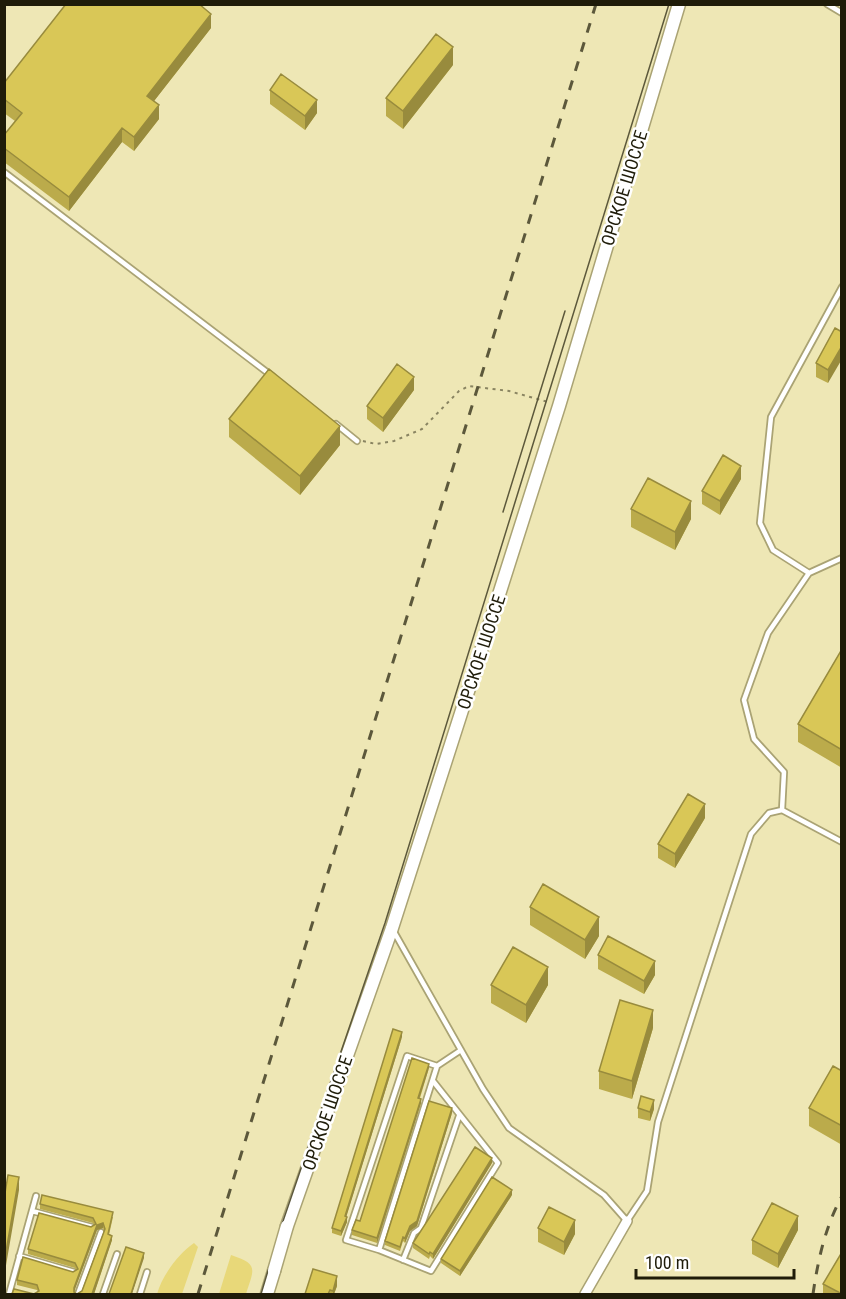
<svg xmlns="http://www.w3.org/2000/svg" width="846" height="1299" font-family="'Roboto Condensed',sans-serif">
	<rect width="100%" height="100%" fill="#eee7b5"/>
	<path fill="#e8d879" d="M 194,1243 L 198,1247 L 182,1294 L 157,1294 C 162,1276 178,1254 194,1243 Z
		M 231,1255 C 259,1264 254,1269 246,1294 L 219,1294 Z"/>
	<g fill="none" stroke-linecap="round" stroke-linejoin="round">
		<defs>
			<path id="service" d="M 827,4 L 842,13
				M 4,172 L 272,376
				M 336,424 L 357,441
				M 809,573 L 773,550 L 760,523 L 771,417 L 842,287
				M 782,810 L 784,772 L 754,739 L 744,700 L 768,633 L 809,573 L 842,558
				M 393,930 L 483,1089 L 509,1128 L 604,1195 L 627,1221 L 647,1191 L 658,1122 L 751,834 L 769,813 L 782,810 L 842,842
				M 433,1081 L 498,1163 L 431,1271 L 379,1250 L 346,1240 L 407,1056 L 437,1066
				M 32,1211 L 92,1227
				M 379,1250 L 437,1066 L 461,1050
				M 19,1256 L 74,1272
				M 403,1260 L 414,1233 L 421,1228 L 459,1116
				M 9,1294 L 36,1196
				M 78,1294 L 101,1232
				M 103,1294 L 117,1254
				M 140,1294 L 147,1272"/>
			<path id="minor" d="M 585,1294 L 627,1221"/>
			<path id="tertiary" d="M 287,1226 L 392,928 L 481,651 L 559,406 L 679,4
				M 267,1294 L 274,1271"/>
		</defs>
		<use href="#service" stroke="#aaa374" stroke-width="8"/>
		<use href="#minor" stroke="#aaa374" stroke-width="12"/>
		<use href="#tertiary" stroke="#aaa374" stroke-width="15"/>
		<path stroke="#898461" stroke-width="2" stroke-dasharray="3 4.5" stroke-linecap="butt" d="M 363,441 L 376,444 L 394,441 L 422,429 L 459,391 L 469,386 L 509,391 L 548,402"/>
		<use href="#service" stroke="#fff" stroke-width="4.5"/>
		<use href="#minor" stroke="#fff" stroke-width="9"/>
		<use href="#tertiary" stroke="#fff" stroke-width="12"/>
		<path stroke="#5c583b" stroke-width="1.5" d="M 503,512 L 565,311
			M 261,1294 L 282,1224 L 385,923 L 669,4"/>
		<path stroke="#5c583b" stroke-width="3" stroke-dasharray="10 10" stroke-linecap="butt" d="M 198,1294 L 596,4
			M 813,1294 C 818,1260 825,1227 842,1196"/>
		<defs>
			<path id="tertiary-bridge" d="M 274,1271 L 287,1226"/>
		</defs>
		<use href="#tertiary-bridge" stroke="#aaa374" stroke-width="15" stroke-linecap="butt"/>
		<use href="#tertiary-bridge" stroke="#fff" stroke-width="12"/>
	</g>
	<path fill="#bbab4b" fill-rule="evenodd" d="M 211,28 L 154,101 L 159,119 L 134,151 L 122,142 L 69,211 L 4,162 L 4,135 L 15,121 L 4,113 L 4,83 Z
		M 453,65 L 403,129 L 386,116 L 386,98 Z
		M 270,90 L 317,113 L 305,130 L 270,104 Z
		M 835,328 L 828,383 L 816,377 L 816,363 Z
		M 414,390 L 383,432 L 367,419 L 367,406 Z
		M 229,419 L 340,445 L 300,495 L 229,437 Z
		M 741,479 L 720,515 L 702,504 L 702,491 Z
		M 631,509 L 691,519 L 675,550 L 631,527 Z
		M 842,649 L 842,768 L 798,742 L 798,724 Z
		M 705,818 L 675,868 L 658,858 L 658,844 Z
		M 530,907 L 599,936 L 585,959 L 530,925 Z
		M 598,955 L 655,975 L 644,994 L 598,969 Z
		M 491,985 L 548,985 L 526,1023 L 491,1003 Z
		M 653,1028 L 632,1099 L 599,1089 L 599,1071 Z
		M 402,1037 L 346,1217 L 347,1222 L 341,1236 L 332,1233 L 332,1228 Z
		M 429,1068 L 420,1098 L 421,1103 L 377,1243 L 352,1235 L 352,1230 L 360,1221 Z
		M 842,1071 L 842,1145 L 809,1126 L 809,1108 Z
		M 638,1108 L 654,1109 L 650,1121 L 638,1118 Z
		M 452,1113 L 417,1226 L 410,1231 L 405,1243 L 403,1241 L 400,1251 L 385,1245 L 385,1241 Z
		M 492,1163 L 433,1259 L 430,1256 L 429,1259 L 413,1248 L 413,1243 Z
		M 512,1195 L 460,1276 L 441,1263 L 441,1259 Z
		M 40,1204 L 113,1217 L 109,1235 L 112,1240 L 94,1294 L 34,1294 L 38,1292 L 37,1290 L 17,1285 L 17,1280 L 73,1272 L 76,1270 L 75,1268 L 28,1254 L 28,1249 L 94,1225 L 93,1223 L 40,1209 ZM 103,1228 L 104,1231 L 82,1291 L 77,1294 L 74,1291 L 97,1230 Z
		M 538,1228 L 575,1234 L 564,1255 L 538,1242 Z
		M 798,1230 L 778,1268 L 752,1254 L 752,1240 Z
		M 823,1284 L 842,1294 L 823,1294 Z
		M 337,1286 L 334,1294 L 305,1294 Z"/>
	<path fill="#988b3d" d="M 211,14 L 211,28 L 147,110 L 147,96 Z
		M 453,47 L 453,65 L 403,129 L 403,111 Z
		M 317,100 L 317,113 L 305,130 L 305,116 Z
		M 159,105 L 159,119 L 134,151 L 134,137 Z
		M 122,128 L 122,142 L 69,211 L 69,197 Z
		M 842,346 L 842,359 L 828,383 L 828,370 Z
		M 414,377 L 414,390 L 383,432 L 383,418 Z
		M 340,426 L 340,445 L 300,495 L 300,476 Z
		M 741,466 L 741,479 L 720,515 L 720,501 Z
		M 691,501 L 691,519 L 675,550 L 675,532 Z
		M 705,804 L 705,818 L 675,868 L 675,854 Z
		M 599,917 L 599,936 L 585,959 L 585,940 Z
		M 655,961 L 655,975 L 644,994 L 644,981 Z
		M 548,967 L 548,985 L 526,1023 L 526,1005 Z
		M 653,1010 L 653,1028 L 632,1099 L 632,1081 Z
		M 402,1032 L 402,1037 L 345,1221 L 345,1216 Z
		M 429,1064 L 429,1068 L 418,1102 L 418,1098 Z
		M 421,1099 L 421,1103 L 377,1243 L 377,1238 Z
		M 654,1100 L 654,1109 L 650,1121 L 650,1112 Z
		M 452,1108 L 452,1113 L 417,1226 L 410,1231 L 405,1243 L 405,1238 Z
		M 492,1158 L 492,1163 L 433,1259 L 433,1254 Z
		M 19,1177 L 19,1190 L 4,1277 L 4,1263 Z
		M 512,1190 L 512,1195 L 460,1276 L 460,1271 Z
		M 798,1216 L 798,1230 L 778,1268 L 778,1254 Z
		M 347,1217 L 347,1222 L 341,1236 L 341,1231 Z
		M 575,1220 L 575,1234 L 564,1255 L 564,1242 Z
		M 103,1223 L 103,1228 L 97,1230 L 74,1292 L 74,1288 L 97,1225 Z
		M 112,1236 L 112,1240 L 94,1294 L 92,1294 Z
		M 144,1253 L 144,1258 L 132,1294 L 131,1294 Z
		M 337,1276 L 337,1286 L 334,1294 L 333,1294 L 333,1291 Z"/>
	<path fill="#d9c757" stroke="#988b3d" stroke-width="1.5" fill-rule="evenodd" d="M 66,4 L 199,4 L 211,14 L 147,96 L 159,105 L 134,137 L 122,128 L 69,197 L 4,148 L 4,135 L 22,113 L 4,99 L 4,83 Z
		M 436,34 L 453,47 L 403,111 L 386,98 Z
		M 281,74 L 317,100 L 305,116 L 270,90 Z
		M 835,328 L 842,332 L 842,346 L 828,370 L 816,363 Z
		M 397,364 L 414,377 L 383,418 L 367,406 Z
		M 269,369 L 340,426 L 300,476 L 229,419 Z
		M 723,455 L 741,466 L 720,501 L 702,491 Z
		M 648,478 L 691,501 L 675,532 L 631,509 Z
		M 842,649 L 842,750 L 798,724 Z
		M 688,794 L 705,804 L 675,854 L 658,844 Z
		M 543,884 L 599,917 L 585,940 L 530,907 Z
		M 608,936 L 655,961 L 644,981 L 598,955 Z
		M 513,947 L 548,967 L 526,1005 L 491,985 Z
		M 620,1000 L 653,1010 L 632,1081 L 599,1071 Z
		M 393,1029 L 402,1032 L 345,1216 L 347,1217 L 341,1231 L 332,1228 Z
		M 412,1058 L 429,1064 L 418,1098 L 421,1099 L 377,1238 L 352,1230 L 356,1220 L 360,1221 Z
		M 833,1066 L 842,1071 L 842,1126 L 809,1108 Z
		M 641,1096 L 654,1100 L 650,1112 L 638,1108 Z
		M 429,1101 L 452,1108 L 417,1221 L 410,1226 L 405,1238 L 403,1237 L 400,1247 L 385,1241 Z
		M 475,1147 L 492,1158 L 433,1254 L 430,1252 L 429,1254 L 413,1243 Z
		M 8,1175 L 19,1177 L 4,1263 L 4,1199 Z
		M 492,1177 L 512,1190 L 460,1271 L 441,1259 Z
		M 42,1195 L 113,1212 L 108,1234 L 112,1236 L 92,1294 L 12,1294 L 14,1289 L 34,1294 L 39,1291 L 37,1285 L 17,1280 L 23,1257 L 73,1272 L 78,1269 L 75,1263 L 28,1249 L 39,1213 L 91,1227 L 96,1224 L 93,1218 L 40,1204 ZM 103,1223 L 105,1229 L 82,1291 L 77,1294 L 74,1292 L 74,1288 L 97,1225 Z
		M 772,1203 L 798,1216 L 778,1254 L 752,1240 Z
		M 549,1207 L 575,1220 L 564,1242 L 538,1228 Z
		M 126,1247 L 144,1253 L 131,1294 L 109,1294 Z
		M 842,1252 L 842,1294 L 823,1284 Z
		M 313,1269 L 337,1276 L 333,1291 L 330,1290 L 328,1294 L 305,1294 Z"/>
	<g text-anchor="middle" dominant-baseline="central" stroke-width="5" stroke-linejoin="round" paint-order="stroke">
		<g font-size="18" fill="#1f1c09" stroke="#fff">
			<text transform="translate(624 188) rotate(-73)">ОРСКОЕ ШОССЕ</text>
			<text transform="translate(481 652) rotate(-72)">ОРСКОЕ ШОССЕ</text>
			<text transform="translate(327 1113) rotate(-71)">ОРСКОЕ ШОССЕ</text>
		</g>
	</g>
	<rect width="846" height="1299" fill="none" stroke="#1f1c09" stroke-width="12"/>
	<path d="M636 1269v9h158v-9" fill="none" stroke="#1f1c09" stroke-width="3"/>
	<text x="645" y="1269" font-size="18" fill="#1f1c09" stroke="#ffffff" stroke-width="4.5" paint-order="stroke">100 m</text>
</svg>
